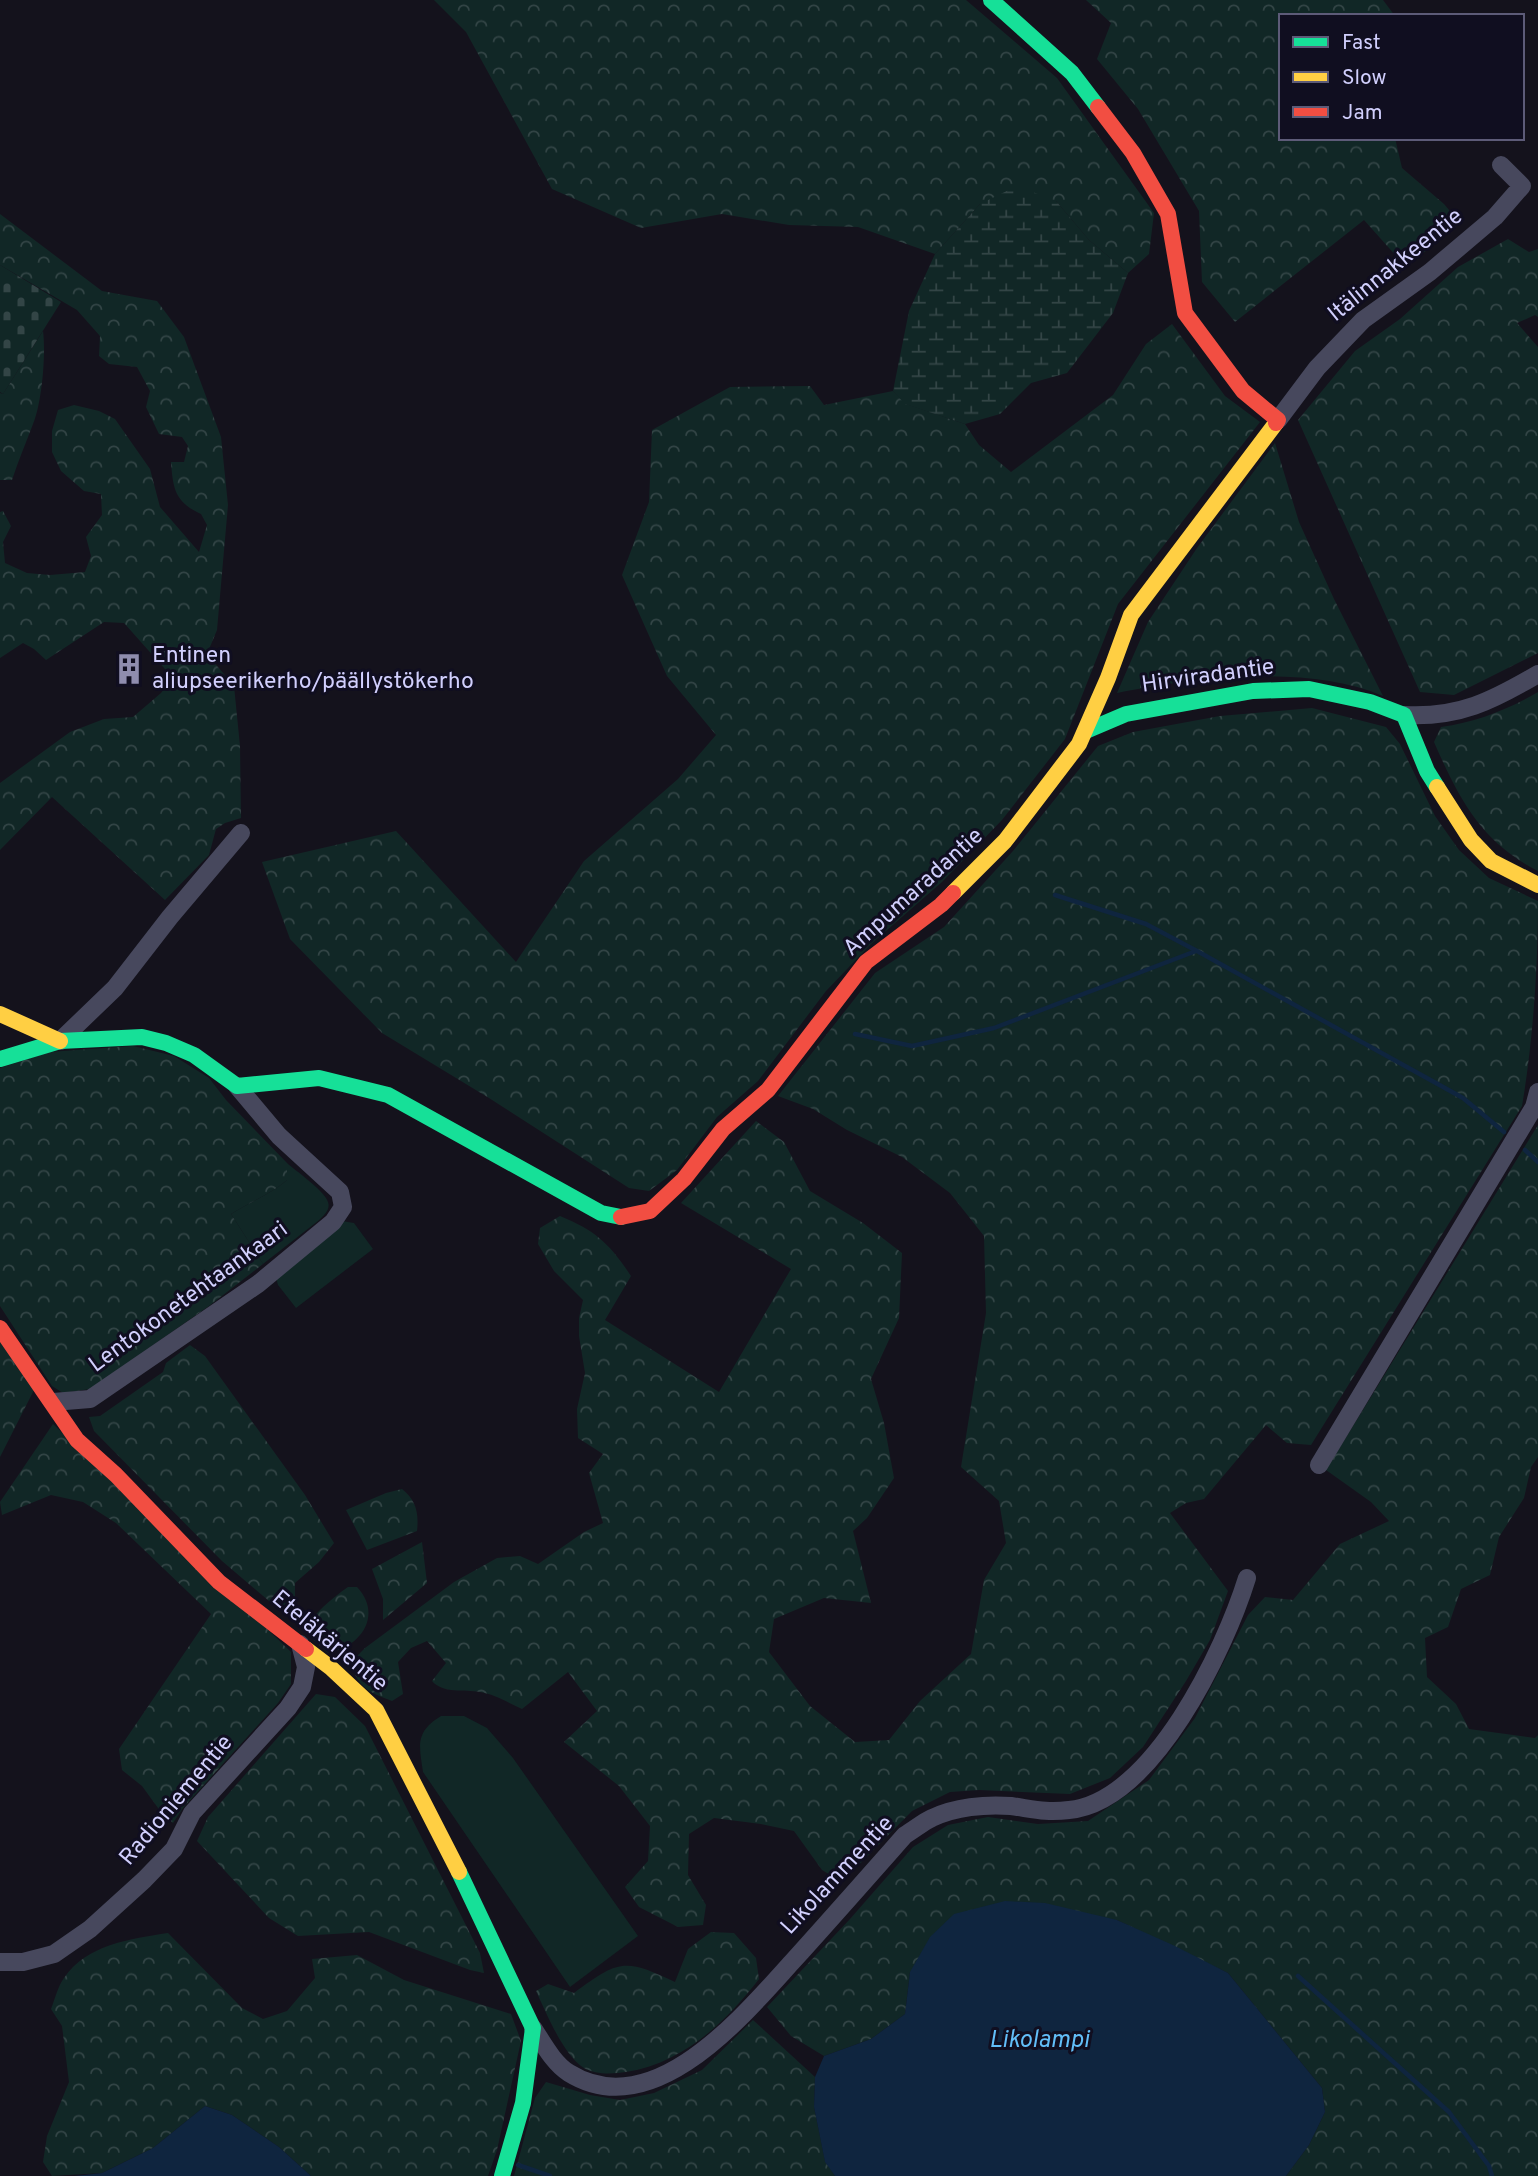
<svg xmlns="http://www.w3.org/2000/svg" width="1538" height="2176" font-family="Overpass,sans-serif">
	<defs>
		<pattern id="forest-crowns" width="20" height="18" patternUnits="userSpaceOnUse" patternTransform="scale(1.75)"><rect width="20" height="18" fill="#112726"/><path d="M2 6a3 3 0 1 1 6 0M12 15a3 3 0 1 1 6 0" fill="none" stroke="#334546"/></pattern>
		<pattern id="wetland-marsh" width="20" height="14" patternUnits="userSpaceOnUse" patternTransform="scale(1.75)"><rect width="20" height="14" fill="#112726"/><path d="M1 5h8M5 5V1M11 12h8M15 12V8" fill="none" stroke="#334546"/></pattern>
		<pattern id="cemetery-stones" width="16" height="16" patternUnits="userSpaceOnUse" patternTransform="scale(1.75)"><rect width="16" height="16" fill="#112726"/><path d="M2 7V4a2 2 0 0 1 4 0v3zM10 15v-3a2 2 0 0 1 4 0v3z" fill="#334546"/></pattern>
	</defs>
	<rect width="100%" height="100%" fill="#14121c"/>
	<path fill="#112726" d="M 287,1163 C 296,1171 325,1191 328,1202 C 331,1210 323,1216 318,1221 L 263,1264 L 231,1214 C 250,1202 271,1194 287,1180 Z
		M 342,1221 L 354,1223 L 373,1249 L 296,1308 L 278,1285 L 276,1278 Z
		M 441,1716 L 464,1716 L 487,1728 L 513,1758 L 638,1936 L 570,1987 L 423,1772 C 419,1745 415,1732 441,1716 Z"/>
	<path fill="url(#forest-crowns)" d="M 434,0 L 966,0 L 1057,78 L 1154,213 L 1149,254 L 1128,273 L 1089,240 L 1056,201 L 980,204 L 935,254 L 858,227 L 789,225 L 722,214 L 641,228 L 552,189 L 466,32 Z
		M 1086,0 L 1383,0 L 1395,16 L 1281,16 L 1281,138 L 1395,138 L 1402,168 L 1444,204 L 1460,223 L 1406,267 L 1364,220 L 1235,322 L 1202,282 L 1199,211 L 1138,109 L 1097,59 L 1111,23 Z
		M 0,214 L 102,291 L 157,301 L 184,337 L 221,437 L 228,505 L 217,630 L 207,654 L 234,686 L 240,746 L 241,818 L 225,823 L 216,829 L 209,855 L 165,900 L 52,797 L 0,850 L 0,783 L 70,732 L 104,719 L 133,717 L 161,693 L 173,678 L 124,623 L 104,622 L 46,660 L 34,649 L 23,643 L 0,658 L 0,512 L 3,511 L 11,526 L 3,542 L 5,563 L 27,573 L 50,575 L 85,572 L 91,556 L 86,537 L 102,515 L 101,494 L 84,491 L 61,471 L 52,452 L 52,431 L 58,410 L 74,405 L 99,411 L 115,419 L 150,469 L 160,507 L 199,552 L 207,525 L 201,514 C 175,502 173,489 171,462 L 184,462 L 188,446 L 182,437 L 159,434 L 146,407 L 150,391 L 137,367 L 109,364 L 99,356 L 100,336 L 77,310 L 0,265 Z
		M 1508,239 L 1529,252 L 1538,249 L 1538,317 L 1535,315 L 1517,323 L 1538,347 L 1538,653 L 1454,695 L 1420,692 L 1298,420 L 1355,351 L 1400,319 L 1458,267 Z
		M 1172,324 L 1225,396 L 1260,422 L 1118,604 L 1065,739 L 1002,820 L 942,882 L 871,944 L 826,991 L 758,1081 L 717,1117 L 677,1170 L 649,1191 L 629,1188 L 489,1098 L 382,1033 L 290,939 L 262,862 L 396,831 L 516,962 L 584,861 L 678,779 L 716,735 L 667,676 L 622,575 L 649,502 L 652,430 L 730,387 L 810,386 L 824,405 L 893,391 L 906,404 L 965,424 L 979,445 L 1011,472 L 1113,395 L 1146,344 Z
		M 43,331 C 46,354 42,402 33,424 C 26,443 18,461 12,480 L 0,480 L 0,393 L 3,394 Z
		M 1275,443 L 1299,522 L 1334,599 L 1383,696 C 1308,664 1196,677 1117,693 L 1148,622 L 1197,548 Z
		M 1538,692 L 1538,871 C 1481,842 1459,799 1434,742 L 1441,727 C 1476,722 1507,710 1538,692 Z
		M 1312,708 L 1386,727 L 1400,744 L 1435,816 L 1459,850 L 1489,878 L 1538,901 C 1538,967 1533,1041 1522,1106 L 1311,1445 L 1287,1443 L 1266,1425 L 1204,1499 L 1186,1503 L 1170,1513 L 1228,1591 L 1210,1640 L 1186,1681 L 1143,1747 L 1110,1778 L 1070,1794 L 979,1790 L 950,1792 L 912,1811 L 842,1882 L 822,1870 L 794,1831 L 761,1824 L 714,1818 L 689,1834 L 688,1875 L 706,1905 L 703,1925 L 678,1927 L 639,1907 L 625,1887 L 648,1861 L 650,1826 L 619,1786 L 564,1742 L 597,1711 L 568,1672 L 522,1709 C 509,1703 494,1694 480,1692 C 465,1689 443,1694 432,1681 L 446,1663 L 427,1641 L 411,1648 L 398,1662 L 403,1694 L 392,1701 C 368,1692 359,1688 350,1663 L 365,1648 L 454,1582 L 497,1558 L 520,1556 L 538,1564 L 584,1532 L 603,1523 L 589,1473 L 603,1454 L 578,1438 L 577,1409 L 585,1373 L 579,1336 L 579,1318 L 583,1300 L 554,1271 L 538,1244 L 540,1228 L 560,1216 C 596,1231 609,1243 631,1276 L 605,1320 L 719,1392 L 791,1269 L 681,1203 L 756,1121 L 784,1142 L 810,1191 L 863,1223 L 902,1253 L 899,1318 L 871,1379 L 884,1423 L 894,1478 L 867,1518 L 853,1531 L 871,1603 L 824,1598 L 774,1619 L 769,1652 L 810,1706 L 855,1742 L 889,1740 L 920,1701 L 971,1654 L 984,1580 L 1006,1543 L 999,1501 L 961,1467 L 986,1313 L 984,1236 L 950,1193 L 902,1157 L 847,1130 L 813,1109 L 778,1096 L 875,973 L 944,927 L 1013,851 L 1098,746 L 1133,732 L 1220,716 Z
		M 133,1046 L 174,1056 L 209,1078 L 226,1100 L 287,1163 L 287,1180 C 271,1194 250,1202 231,1214 L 263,1264 L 209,1306 L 90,1389 L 63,1393 L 52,1386 L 0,1306 L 0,1068 L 49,1052 Z
		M 1538,1125 L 1538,1457 L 1531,1467 L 1524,1498 L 1499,1537 L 1490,1575 L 1461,1589 L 1448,1627 L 1425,1638 L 1427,1677 L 1456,1704 L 1469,1729 L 1535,1738 L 1538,1735 L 1538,2176 L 1286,2176 L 1309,2145 L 1325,2112 L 1322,2088 L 1228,1973 L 1117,1920 L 910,1972 L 905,2014 L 871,2039 L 824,2056 L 791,2036 L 767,2007 L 850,1919 L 913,1847 L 948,1825 L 988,1817 L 1038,1824 L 1088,1821 L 1149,1780 L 1195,1718 L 1248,1615 L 1265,1597 L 1293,1600 L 1340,1544 L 1389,1521 L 1371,1502 L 1326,1470 Z
		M 0,1341 L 34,1390 L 0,1457 Z
		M 190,1345 L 205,1356 L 305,1495 L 334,1543 L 319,1562 L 295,1583 L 295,1601 L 282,1612 L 222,1561 L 94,1431 L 89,1417 L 100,1416 L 163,1372 L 166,1363 Z
		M 53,1424 L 291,1652 L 291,1684 L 278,1703 L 183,1808 L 173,1823 L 161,1812 L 142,1786 L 122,1770 L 119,1749 L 211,1614 L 116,1523 L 83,1502 L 51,1495 L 2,1515 L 0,1502 Z
		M 402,1489 C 416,1500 419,1513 417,1531 L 367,1550 L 346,1510 L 386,1493 Z
		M 422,1542 L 427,1583 L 383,1620 L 383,1599 L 372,1569 Z
		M 348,1587 L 357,1587 C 383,1615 361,1647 328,1653 L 304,1631 C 314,1613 331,1599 348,1587 Z
		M 316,1694 L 335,1697 L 365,1726 L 480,1953 L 484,1973 L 470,1970 L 369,1932 L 298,1936 L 269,1918 L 197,1841 L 208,1817 Z
		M 711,1932 L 734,1933 L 756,1958 L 759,1979 C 725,2023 683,2063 626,2072 C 613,2074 596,2075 584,2068 C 563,2055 546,2012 536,1991 L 548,1984 L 574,1993 C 619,1960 624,1958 675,1982 L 688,1949 Z
		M 168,1933 L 242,2008 L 263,2019 L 287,2011 L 315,1978 L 312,1959 L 357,1955 L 404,1980 L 511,2014 L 521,2041 L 497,2150 L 488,2176 L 311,2176 L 279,2147 L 232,2115 L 205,2106 L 153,2148 L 102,2173 L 52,2176 L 43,2162 L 47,2136 L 69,2082 L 62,2026 L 51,2009 C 55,1999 58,1986 64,1978 C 87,1944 131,1939 168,1933 Z
		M 753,2020 L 815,2077 L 814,2107 L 825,2161 L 835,2176 L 514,2176 L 535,2098 L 546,2082 L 590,2095 L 620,2100 L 654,2093 L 702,2070 Z"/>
	<path fill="url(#wetland-marsh)" d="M 1017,186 L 1056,201 L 1089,240 L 1128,273 L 1113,313 L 1067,373 L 1031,383 L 1000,414 L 965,424 L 905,404 L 893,391 L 909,311 L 935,254 L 980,204 Z"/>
	<path fill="url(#cemetery-stones)" d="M 0,265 L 61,302 L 3,394 L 0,392 Z"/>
	<path fill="#0f253f" d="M 1005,1901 L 1045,1903 L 1117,1920 L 1175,1946 L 1228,1973 L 1322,2088 L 1325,2112 L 1309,2145 L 1286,2176 L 835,2176 L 825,2162 L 814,2107 L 815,2077 L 824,2056 L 871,2039 L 905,2014 L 910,1972 L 930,1937 L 954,1914 Z
		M 205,2106 L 232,2115 L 279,2147 L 311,2176 L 74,2176 L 102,2173 L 153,2148 Z"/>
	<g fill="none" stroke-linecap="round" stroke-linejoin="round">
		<path stroke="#0f253f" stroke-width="4.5" d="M 1055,895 L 1146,924 L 1197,951 L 1463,1098 L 1504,1132
			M 855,1034 L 912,1046 L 994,1028 L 1196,951
			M 1525,1150 L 1538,1162
			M 1298,1976 L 1449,2112 L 1489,2166 L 1492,2176
			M 518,2165 L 550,2176"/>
		<path stroke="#47485d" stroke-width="18" d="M 1278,420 L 1317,368 L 1363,320 L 1430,272 L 1495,217 L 1522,186 L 1501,165
			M 1404,715 C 1459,718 1492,701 1538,674
			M 60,1041 L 115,988 L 170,917 L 241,833
			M 53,1402 L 90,1399 L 258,1284 L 333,1222 L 343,1207 L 340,1192 L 279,1136 L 237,1086
			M 1319,1465 L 1534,1107 L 1538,1092
			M 0,1962 L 23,1962 L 54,1954 L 90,1929 L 144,1880 L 174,1849 L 192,1813 L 288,1708 L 302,1687 L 306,1667 L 300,1644
			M 533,2028 C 543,2043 553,2063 569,2073 C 653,2125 742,2017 792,1962 C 830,1920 867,1878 905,1835 C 914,1830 923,1822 932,1818 C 955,1807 985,1804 1011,1806 C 1033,1809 1046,1813 1069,1810 C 1153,1802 1225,1649 1247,1578"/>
		<path stroke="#16e098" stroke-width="16" d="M 991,0 L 1072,73 L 1098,107
			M 1086,731 L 1126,714 L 1253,691 L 1309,689 L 1370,702 L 1404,715 L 1427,771 L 1437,787
			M 0,1059 L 60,1041 L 142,1037 L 166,1043 L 194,1055 L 237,1086 L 319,1078 L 388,1095 L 601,1213 L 621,1217
			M 459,1872 L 533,2028 L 523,2103 L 502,2176"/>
		<path stroke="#ffcf43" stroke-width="16" d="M 1437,787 L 1471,840 L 1491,861 L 1538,885
			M 953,893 L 1005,841 L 1079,744 L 1108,678 L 1131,615 L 1276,423
			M 0,1014 L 60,1041
			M 306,1649 L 331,1668 L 376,1710 L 459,1872"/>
		<path stroke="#f24e42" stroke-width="16" d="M 1098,107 L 1133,153 L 1168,214 L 1185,313 L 1243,391 L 1278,420 L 1276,423
			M 621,1217 L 650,1211 L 684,1179 L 723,1129 L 768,1090 L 866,962 L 941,905 L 953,893
			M 0,1328 L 77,1440 L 116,1475 L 219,1582 L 306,1649"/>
	</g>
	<defs>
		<symbol id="building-bare" viewBox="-9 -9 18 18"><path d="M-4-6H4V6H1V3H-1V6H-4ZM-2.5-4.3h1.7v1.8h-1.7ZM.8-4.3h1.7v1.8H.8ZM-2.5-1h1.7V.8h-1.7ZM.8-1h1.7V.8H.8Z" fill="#8f8dae" stroke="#100e20" stroke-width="2.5" paint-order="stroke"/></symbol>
	</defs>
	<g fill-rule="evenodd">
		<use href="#building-bare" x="107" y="647" width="44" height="44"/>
	</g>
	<g text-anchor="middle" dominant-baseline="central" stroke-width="6" stroke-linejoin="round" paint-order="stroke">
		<g font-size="23" fill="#d1cffd" stroke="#100e20">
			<text transform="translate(1396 266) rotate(-39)">Itälinnakkeentie</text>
			<text transform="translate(1208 677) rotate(-8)">Hirviradantie</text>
			<text transform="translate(914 893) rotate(-42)">Ampumaradantie</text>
			<text transform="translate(189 1298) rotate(-36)">Lentokonetehtaankaari</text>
			<text transform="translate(329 1642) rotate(40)">Eteläkärjentie</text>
			<text transform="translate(177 1801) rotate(-50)">Radioniementie</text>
			<text transform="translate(838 1876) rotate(-47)">Likolammentie</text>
		</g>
		<g font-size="23" fill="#d1cffd" stroke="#100e20" text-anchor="start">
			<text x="152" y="656">Entinen<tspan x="152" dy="26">aliupseerikerho/päällystökerho</tspan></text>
		</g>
		<g font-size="24" font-style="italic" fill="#62bef8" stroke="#100e20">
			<text x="1039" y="2041">Likolampi</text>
		</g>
	</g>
	<rect x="1279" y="14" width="245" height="126" fill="#100e20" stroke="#5d5b78" stroke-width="2"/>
	<rect x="1293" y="37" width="35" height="10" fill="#16e098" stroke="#5d5b78" stroke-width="2"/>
	<text x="1342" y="49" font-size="21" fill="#d1cffd">Fast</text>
	<rect x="1293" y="72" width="35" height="10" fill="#ffcf43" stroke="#5d5b78" stroke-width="2"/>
	<text x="1342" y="84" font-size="21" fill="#d1cffd">Slow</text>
	<rect x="1293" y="107" width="35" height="10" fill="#f24e42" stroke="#5d5b78" stroke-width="2"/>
	<text x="1342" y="119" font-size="21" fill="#d1cffd">Jam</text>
</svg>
